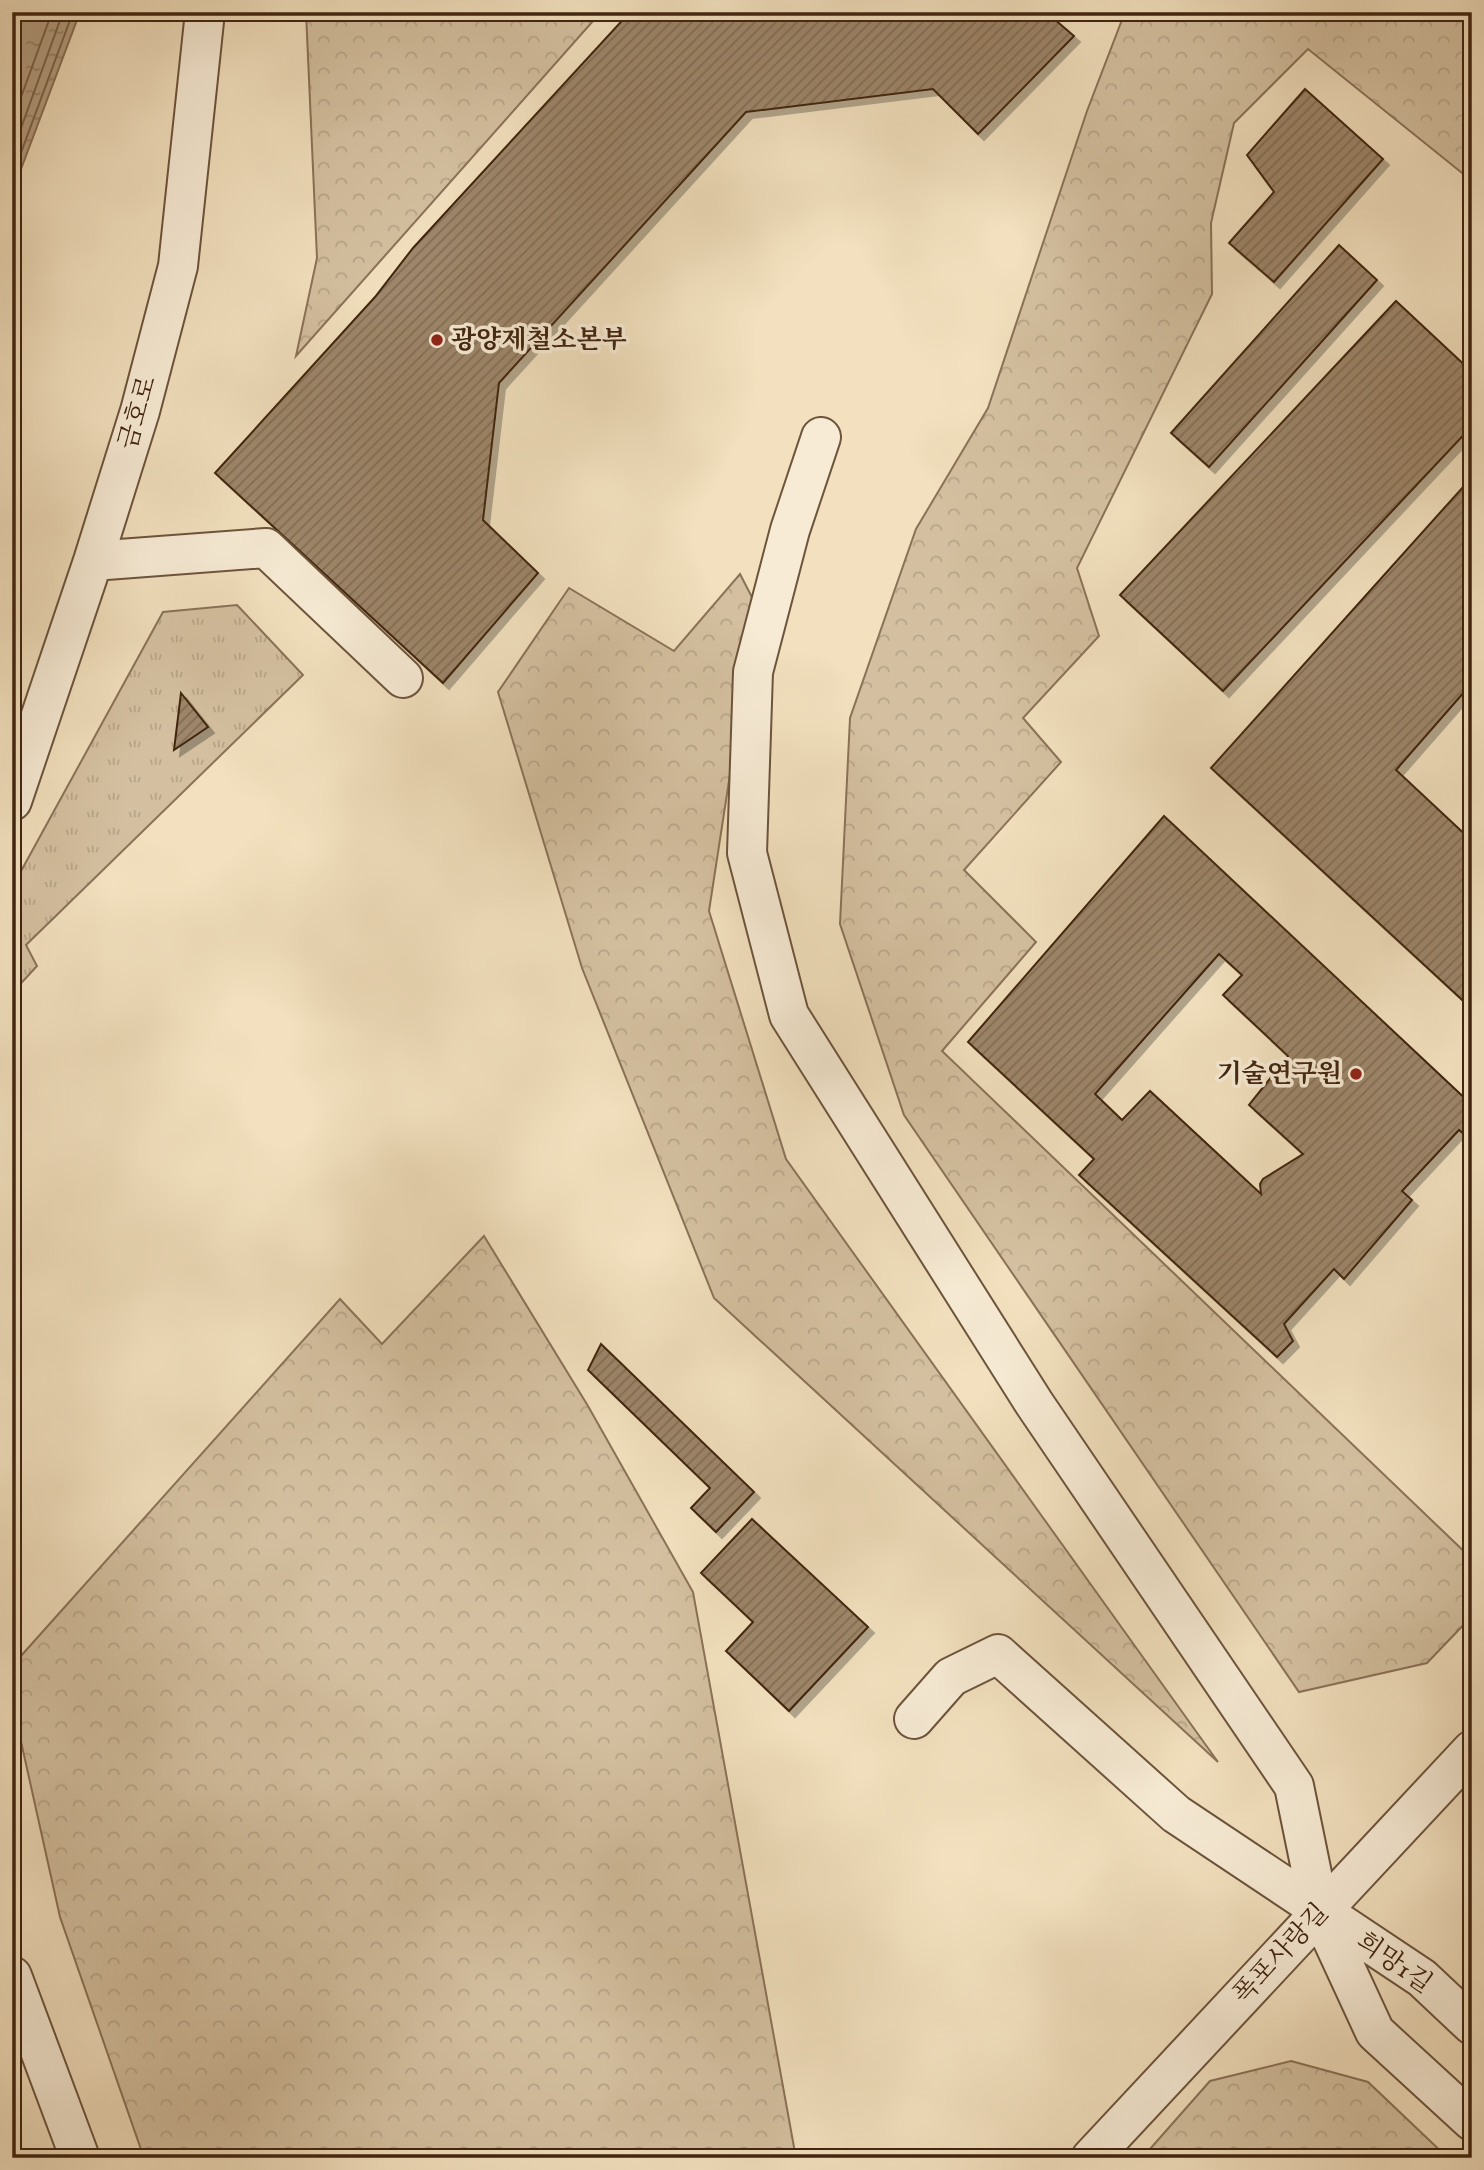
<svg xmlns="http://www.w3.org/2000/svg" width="1484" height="2170" font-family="'IM FELL English','Noto Serif KR',serif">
	<defs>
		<pattern id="grass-tufts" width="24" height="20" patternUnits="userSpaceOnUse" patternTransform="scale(1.75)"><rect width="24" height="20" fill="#d4c0a0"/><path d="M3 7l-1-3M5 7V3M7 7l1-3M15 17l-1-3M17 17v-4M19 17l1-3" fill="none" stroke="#b7a589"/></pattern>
		<pattern id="forest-crowns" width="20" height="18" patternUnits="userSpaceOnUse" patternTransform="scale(1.75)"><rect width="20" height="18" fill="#d4c0a0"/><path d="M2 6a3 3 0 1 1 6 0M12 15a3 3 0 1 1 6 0" fill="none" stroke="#b7a589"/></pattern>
		<pattern id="water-ripples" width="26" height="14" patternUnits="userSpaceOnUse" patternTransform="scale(1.75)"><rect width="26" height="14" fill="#b6a083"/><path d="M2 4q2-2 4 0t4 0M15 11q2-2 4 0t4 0" fill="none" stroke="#96826a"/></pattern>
		<pattern id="building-hatch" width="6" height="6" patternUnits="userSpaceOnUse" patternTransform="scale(1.75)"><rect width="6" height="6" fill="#9d866a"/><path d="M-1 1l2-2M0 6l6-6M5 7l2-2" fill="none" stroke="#826d56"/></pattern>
		<filter id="shadow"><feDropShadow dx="6" dy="6" stdDeviation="0" flood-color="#0004"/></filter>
	</defs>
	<rect width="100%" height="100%" fill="#f2e0be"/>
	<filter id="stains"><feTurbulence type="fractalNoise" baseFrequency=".00286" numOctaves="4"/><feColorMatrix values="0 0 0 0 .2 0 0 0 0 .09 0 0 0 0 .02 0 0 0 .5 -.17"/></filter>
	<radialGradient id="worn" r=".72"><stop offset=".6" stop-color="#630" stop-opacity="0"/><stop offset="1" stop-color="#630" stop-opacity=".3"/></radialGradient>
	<path fill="url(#grass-tufts)" stroke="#8a7258" stroke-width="2" d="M 237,605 L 303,675 L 26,945 L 37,966 L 12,993 L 12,894 L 20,873 L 163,612 Z"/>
	<path fill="url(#forest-crowns)" stroke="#8a7258" stroke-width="2" d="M 306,12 L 601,12 L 296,356 L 317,258 Z
		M 1125,12 L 1472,14 L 1472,181 L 1308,49 L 1234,123 L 1211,223 L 1212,294 L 1077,568 L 1099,636 L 1023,718 L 1061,762 L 964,870 L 1036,942 L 942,1051 L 1472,1559 L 1472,1616 L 1427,1663 L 1299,1692 L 904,1115 L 840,924 L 850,718 L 916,529 L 988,408 L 1087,111 Z
		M 740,574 L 756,605 L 709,911 L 786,1159 L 1218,1762 L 714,1298 L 582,968 L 498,692 L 569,588 L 674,651 Z
		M 484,1236 L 588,1406 L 693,1592 L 796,2158 L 144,2158 L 60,1917 L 12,1701 L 12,1666 L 340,1299 L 382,1344 Z
		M 1291,2061 L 1368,2082 L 1448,2158 L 1142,2158 L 1210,2081 Z"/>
	<path fill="url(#water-ripples)" stroke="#876f55" stroke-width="2" d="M 12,12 L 80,12 L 12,193 Z"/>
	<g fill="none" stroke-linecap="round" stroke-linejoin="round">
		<path stroke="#7c624a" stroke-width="2" d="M 12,122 L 52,12
			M 12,153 L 63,12
			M 12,177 L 73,12"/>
	</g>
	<path fill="url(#building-hatch)" stroke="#412510" stroke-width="2" fill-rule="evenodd" filter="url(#shadow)" d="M 630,12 L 1046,12 L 1074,36 L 978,134 L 933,89 L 746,112 L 499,383 L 483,520 L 538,573 L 443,683 L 215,473 L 375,297 L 413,248 Z
		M 1305,89 L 1383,159 L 1274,282 L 1229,243 L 1274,192 L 1247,155 Z
		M 1339,245 L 1377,280 L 1209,467 L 1171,433 Z
		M 1396,301 L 1472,372 L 1472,426 L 1223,691 L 1120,595 Z
		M 1472,477 L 1472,683 L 1396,770 L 1472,841 L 1472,1009 L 1211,768 Z
		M 181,693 L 208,727 L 174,750 Z
		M 1164,816 L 1472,1105 L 1472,1141 L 1459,1130 L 1402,1191 L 1412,1200 L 1344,1279 L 1334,1269 L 1284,1324 L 1293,1341 L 1277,1357 L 1079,1175 L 1094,1159 L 968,1042 ZM 1219,954 L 1242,975 L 1223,995 L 1288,1056 L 1249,1105 L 1303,1154 L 1263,1179 L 1260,1184 L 1261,1194 L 1150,1091 L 1122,1120 L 1095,1094 Z
		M 601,1344 L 754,1492 L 716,1532 L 691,1508 L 710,1488 L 588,1370 Z
		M 752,1519 L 868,1627 L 789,1711 L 726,1651 L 753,1622 L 701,1573 Z"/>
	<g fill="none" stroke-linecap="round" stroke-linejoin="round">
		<defs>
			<path id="minor" d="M 821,437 L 790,530 L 753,672 L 747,853 L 789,1015 L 1034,1403 L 1294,1786 L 1320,1913 L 1375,2032 L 1472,2121
				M 93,561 L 266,548 L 403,678
				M 12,801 L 93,561 L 140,411 L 178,266 L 205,12
				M 914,1719 L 951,1677 L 998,1654 L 1176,1814 L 1422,1978 L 1472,2025
				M 12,1976 L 80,2158
				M 1091,2158 L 1472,1750"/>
		</defs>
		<use href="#minor" stroke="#6d543c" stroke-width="42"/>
		<use href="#minor" stroke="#f7ebd5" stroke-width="38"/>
	</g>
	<g fill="#8f2418" stroke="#f7ebd5" stroke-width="2.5">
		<circle cx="437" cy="340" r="7"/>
		<circle cx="1356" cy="1074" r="7"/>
	</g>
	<g text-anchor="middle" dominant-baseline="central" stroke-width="7" stroke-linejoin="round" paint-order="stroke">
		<g font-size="26" font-weight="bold" fill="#412510" stroke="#f7ebd5" text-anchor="start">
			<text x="451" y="340">광양제철소본부</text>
			<text x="1342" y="1074" text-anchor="end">기술연구원</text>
		</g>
		<g font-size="26" fill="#412510" stroke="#f7ebd5">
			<text transform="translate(138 413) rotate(-74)">금호로</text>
			<text transform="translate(1281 1954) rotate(-47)">폭포사랑길</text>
			<text transform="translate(1394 1963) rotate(35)">희망1길</text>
		</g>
	</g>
	<rect width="1484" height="2170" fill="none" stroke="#f2e0be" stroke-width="42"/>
	<rect x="14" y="14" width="1456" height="2142" fill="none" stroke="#412510" stroke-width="3.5"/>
	<rect x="21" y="21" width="1442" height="2128" fill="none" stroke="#412510" stroke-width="2"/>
	<rect width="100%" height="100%" filter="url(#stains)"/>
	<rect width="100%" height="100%" fill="url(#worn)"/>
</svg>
